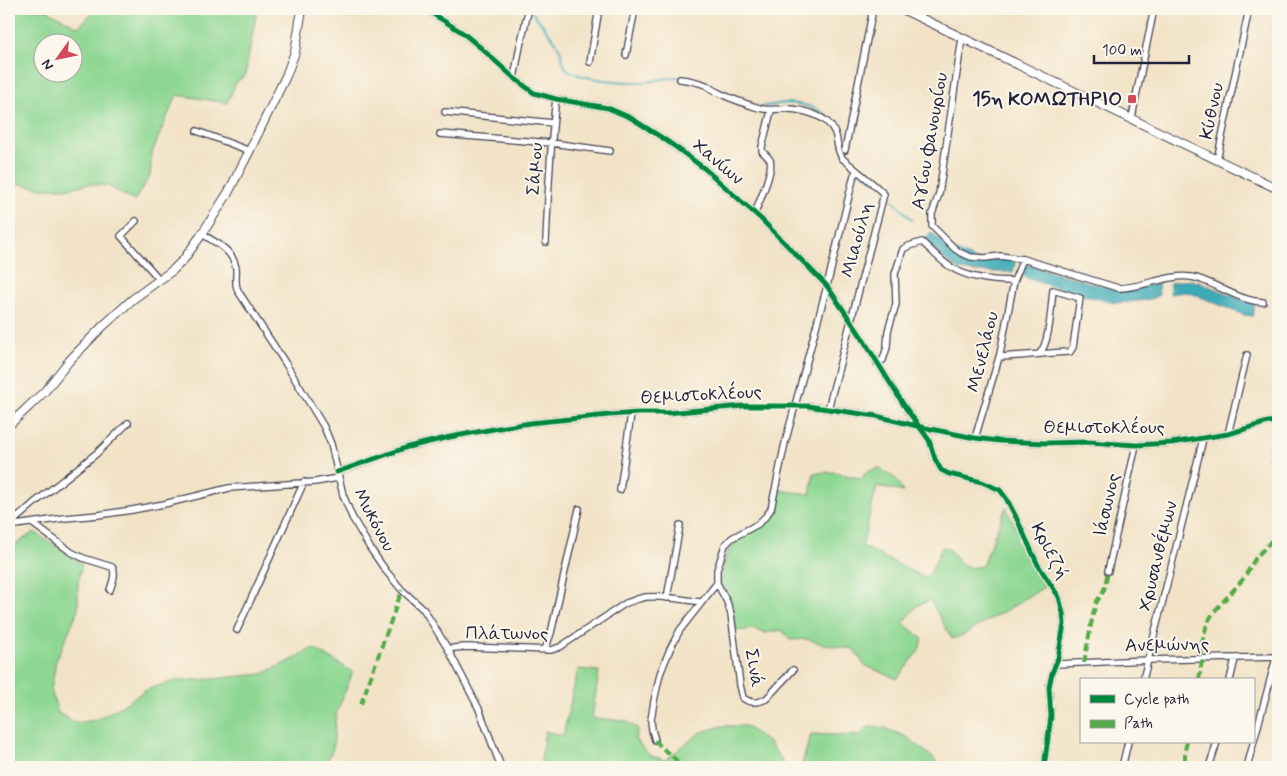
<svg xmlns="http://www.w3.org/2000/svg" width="1287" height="776" font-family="Mynerve,sans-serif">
	<rect width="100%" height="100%" fill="#fbf7ec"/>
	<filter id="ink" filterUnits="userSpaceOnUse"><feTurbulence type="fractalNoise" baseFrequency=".02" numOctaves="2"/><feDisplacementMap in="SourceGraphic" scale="10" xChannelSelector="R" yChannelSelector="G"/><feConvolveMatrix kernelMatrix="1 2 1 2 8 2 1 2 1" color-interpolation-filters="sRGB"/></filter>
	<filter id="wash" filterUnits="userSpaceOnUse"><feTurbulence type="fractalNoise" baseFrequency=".0096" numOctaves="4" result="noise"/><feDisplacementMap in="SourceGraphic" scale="20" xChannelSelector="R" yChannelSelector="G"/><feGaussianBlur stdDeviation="1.12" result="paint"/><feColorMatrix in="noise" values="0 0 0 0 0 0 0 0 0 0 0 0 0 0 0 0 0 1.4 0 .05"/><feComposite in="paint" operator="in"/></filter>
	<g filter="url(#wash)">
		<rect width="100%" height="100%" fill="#f2e3c7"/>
		<path fill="#8ed793" stroke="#587c67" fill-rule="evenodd" d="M 9,9 L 45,9 L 78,27 L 97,9 L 257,9 L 245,76 L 237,81 L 227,103 L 177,95 L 163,126 L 152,153 L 150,176 L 134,201 L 108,186 L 89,184 L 69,188 L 41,188 L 9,182 ZM 72,42 L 72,72 L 42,72 L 42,42 Z
			M 879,468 L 896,479 L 903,492 L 877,486 L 862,546 L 925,578 L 931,572 L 942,547 L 948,548 L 959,562 L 970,568 L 982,566 L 1006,507 L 1031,562 L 1044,587 L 1015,605 L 961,636 L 952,639 L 930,600 L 917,606 L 903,623 L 923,639 L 918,652 L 897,679 L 864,665 L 854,649 L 826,645 L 807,639 L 790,640 L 782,630 L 765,633 L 753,629 L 737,631 L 728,596 L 720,583 L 727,552 L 735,543 L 768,521 L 775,510 L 778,490 L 810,494 L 814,473 L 834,472 L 862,479 L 866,472 Z
			M 34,532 L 82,563 L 78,583 L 78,610 L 56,661 L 51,690 L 58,713 L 76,723 L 95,720 L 120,707 L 146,690 L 174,681 L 211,679 L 262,674 L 294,659 L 313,648 L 353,672 L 336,714 L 333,749 L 324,767 L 9,767 L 9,549 Z
			M 578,669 L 599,671 L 592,718 L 626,721 L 638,729 L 635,739 L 649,755 L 665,760 L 701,732 L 722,726 L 746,726 L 770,744 L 786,767 L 787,767 L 542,767 L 541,760 L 545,731 L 563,736 Z
			M 868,727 L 885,728 L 909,738 L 939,763 L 943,767 L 801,767 L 811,734 L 859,736 Z"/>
		<path fill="#3babb8" stroke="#2e667a" d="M 931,232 L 950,248 L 976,260 L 1005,259 L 1016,261 L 1013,272 L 976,272 L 960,270 L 954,267 L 928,245 L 924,240 Z
			M 1026,264 L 1116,290 L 1158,284 L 1159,295 L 1151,299 L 1139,301 L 1115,303 L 1075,293 L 1029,279 L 1023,275 Z
			M 1191,280 L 1201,283 L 1255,305 L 1253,316 L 1244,315 L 1191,293 L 1186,292 L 1170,294 L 1170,283 L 1179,281 Z"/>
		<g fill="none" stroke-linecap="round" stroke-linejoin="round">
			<path stroke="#3babb8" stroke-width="2" d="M 529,9 C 540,22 554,36 561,52 C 563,57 562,65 567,69 C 579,80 629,83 645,82 C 657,81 668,77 679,77
				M 761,106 C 769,106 777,104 785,103 C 802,103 826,109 834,125
				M 864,173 L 874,181
				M 886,193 L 912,220"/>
		</g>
	</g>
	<g filter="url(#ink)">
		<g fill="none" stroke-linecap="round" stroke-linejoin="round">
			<defs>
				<path id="street" d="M 425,9 L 463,33 L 481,48 L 514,78 L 534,93 L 556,99 L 608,108 L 631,118 L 661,137 L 677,148 L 705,169 L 761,219 L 827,286 L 861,336 L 905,407 L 929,440 L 935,459 L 941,470 L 949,474 L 982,482 L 1000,490 L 1006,498 L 1016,517 L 1038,565 L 1059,597 L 1063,613 L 1064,624 L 1058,658 L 1052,673 L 1049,687 L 1051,716 L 1044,767
					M 962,38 L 939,194 L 932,214 L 932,226 L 955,249 L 961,253 L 971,257 L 985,258 L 1000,256 L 1023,259 L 1118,288 C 1143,288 1166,274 1191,277 C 1200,278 1207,282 1216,286 C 1231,293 1246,301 1263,302
					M 626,55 L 635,9
					M 590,62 L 599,9
					M 514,78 L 520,46 L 528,12
					M 680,79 C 688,80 698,82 706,85 C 710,88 715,91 719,93 C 732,99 746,104 759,108 C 768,111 774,109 782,109 C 795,108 816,113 826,121 C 842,134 833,146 843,159 L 872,183 L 884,194 L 828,409
					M 445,112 L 553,123
					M 1132,119 L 1135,101 L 1154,9
					M 197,131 L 250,151
					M 440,134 L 552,143 L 610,151
					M 845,150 L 873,9
					M 1217,160 L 1249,9
					M 755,213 C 759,202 774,169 770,160 C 768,156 764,154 762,151 L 762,147 L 771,111
					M 136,221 L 121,236 L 160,280
					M 202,234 C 215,242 233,250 236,268 C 237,276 234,283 238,291 L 284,361 L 324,427 L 331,444 L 343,495 L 352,517 L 370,548 L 386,571 L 402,590 L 424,610 L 448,649 L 479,709 L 501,767
					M 546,242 C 548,194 550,146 556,99
					M 999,357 C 1023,356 1047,353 1070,352 L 1073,347 L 1080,298 L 1053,290 C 1051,306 1050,344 1039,354
					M 877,363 L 883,360 L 887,347 L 888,331 L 896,304 L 895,274 L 903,249 L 909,246 L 922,242 C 931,250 939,259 949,266 C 967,278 993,281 1014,281
					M 1228,434 L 1247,355
					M 975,438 L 1000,354 L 1014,281 L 1023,259
					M 337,472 L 408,447 L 450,437 L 499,428 L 530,423 L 609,415 L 639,413 L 667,413 L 743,406 L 807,406 L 876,416 L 921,427 L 975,438 L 999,441 L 1047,443 L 1088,442 L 1136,445 L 1171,443 L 1228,434 L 1268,422 L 1278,421
					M 620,490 L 631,414
					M 32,523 L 71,552 L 83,558 L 112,567 C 117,573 112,583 110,590
					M 9,526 L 65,518 L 98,515 L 132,510 L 164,504 L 229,488 L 315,482 L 338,478
					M 12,526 L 16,519 L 33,504 L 97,453 L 128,423
					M 1108,571 L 1136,445
					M 717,583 L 727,602 L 731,614 L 740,685 L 743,698 C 751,704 758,703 766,699 L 793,670
					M 667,598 L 680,525
					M 237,630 L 304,482
					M 448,649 L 454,648 L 466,647 L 551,650 L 560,647 L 626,603 C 633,601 639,598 646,597 C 663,595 684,600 701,602
					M 545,650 L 551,633 L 579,509
					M 1056,664 L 1148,660 L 1278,657
					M 1143,680 L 1203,439
					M 1230,680 L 1235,659
					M 655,740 L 652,730 L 651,720 L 654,701 L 660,674 L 670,649 L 680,630 L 717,583 L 717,570 L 725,545 L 732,538 L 758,524 L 766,516 L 771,509 L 785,443 L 827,286 L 854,175 L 857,171
					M 1122,767 L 1128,742
					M 1209,767 L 1217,742
					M 1247,767 L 1276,658
					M 1275,767 L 1278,755"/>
				<path id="secondary" d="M 902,9 L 1278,189
					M 9,425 L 24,411 L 45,391 L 69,361 L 103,326 L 133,299 L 173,270 L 184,259 L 202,234 L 228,193 L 248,154 L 286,76 L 295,52 L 302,9"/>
			</defs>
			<use href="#street" stroke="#413f50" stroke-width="8"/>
			<use href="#secondary" stroke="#413f50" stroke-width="10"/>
			<use href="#street" stroke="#fff" stroke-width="5.5"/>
			<use href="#secondary" stroke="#fff" stroke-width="8"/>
			<path stroke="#53aa46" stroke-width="4" stroke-dasharray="8 4" stroke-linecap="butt" d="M 1278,425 L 1273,459 L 1274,466 L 1278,473
				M 1084,663 L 1093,614 L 1097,601 L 1102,594 L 1105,587 L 1108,571
				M 1199,680 L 1202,660 L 1201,647 L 1207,624 L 1213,613 L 1244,578 L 1256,557 L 1263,550 L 1272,540 L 1275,531 L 1278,500
				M 361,704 L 402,590
				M 655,740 C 663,750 674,757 683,767
				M 1187,742 L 1185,750 L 1185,766 L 1187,767"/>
			<defs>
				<path id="cycleway" d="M 425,9 L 463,33 L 481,48 L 514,78 L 534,93 L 556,99 L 608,108 L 631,118 L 661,137 L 677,148 L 705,169 L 761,219 L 827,286 L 861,336 L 905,407 L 929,440 L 935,459 L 941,470 L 949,474 L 982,482 L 1000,490 L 1006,498 L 1016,517 L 1038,565 L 1059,597 L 1063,613 L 1064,624 L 1058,658 L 1052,673 L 1049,687 L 1051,716 L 1044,767
					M 337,472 L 408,447 L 450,437 L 499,428 L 530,423 L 609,415 L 639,413 L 667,413 L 743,406 L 807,406 L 876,416 L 921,427 L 975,438 L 999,441 L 1047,443 L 1088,442 L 1136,445 L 1171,443 L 1228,434 L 1268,422 L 1278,421"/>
			</defs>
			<use href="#cycleway" stroke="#fbf7ec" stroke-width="8"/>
			<use href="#cycleway" stroke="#00873e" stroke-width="5"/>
		</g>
	</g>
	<rect fill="#d1495b" stroke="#fbf7ec" stroke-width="2" x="1127" y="94" width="10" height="10" rx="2.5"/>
	<g text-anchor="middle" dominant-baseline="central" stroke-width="4" stroke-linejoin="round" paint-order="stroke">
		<g font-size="19" font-weight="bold" fill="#22223b" stroke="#fbf7ec" text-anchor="end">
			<text x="1122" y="99">15η ΚΟΜΩΤΗΡΙΟ</text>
		</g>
		<g font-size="19" fill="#22223b" stroke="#fbf7ec">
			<text transform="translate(1212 111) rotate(-78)">Κύθνου</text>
			<text transform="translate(930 141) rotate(-80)">Αγίου Φανουρίου</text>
			<text transform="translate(718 162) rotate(40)">Χανίων</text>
			<text transform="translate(535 169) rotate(-86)">Σάμου</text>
			<text transform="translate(857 240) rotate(-75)">Μιαούλη</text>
			<text transform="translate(983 352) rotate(-76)">Μενελάου</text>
			<text transform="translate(701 395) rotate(-3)">Θεμιστοκλέους</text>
			<text x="1104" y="427">Θεμιστοκλέους</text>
			<text transform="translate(1107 505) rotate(-77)">Ιάσωνος</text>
			<text transform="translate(374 520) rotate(62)">Μυκόνου</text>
			<text transform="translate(1050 551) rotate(62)">Κριεζή</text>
			<text transform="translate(1158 556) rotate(-76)">Χρυσανθέμων</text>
			<text x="507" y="633">Πλάτωνος</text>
			<text transform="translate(1167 645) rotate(-1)">Ανεμώνης</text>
			<text transform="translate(754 668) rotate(80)">Σινά</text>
		</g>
	</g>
	<rect width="1287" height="776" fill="none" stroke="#fbf7ec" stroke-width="30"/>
	<rect x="1080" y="678" width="175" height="65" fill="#fbf7ec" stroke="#a4a2a5"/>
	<rect x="1090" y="695" width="25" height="8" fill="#00873e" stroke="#a4a2a5"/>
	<text x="1124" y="704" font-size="15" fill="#22223b">Cycle path</text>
	<rect x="1090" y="720" width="25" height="8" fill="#53aa46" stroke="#a4a2a5"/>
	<text x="1124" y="728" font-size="15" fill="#22223b">Path</text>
	<g transform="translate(58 58) rotate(237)"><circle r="24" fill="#fbf7ec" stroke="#a4a2a5"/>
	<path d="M0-4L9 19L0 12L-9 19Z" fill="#d1495b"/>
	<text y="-8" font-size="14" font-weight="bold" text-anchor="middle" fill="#22223b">N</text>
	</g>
	<path d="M1094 55v8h95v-8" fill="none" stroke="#22223b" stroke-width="2.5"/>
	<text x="1102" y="55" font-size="15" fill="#22223b" stroke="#fbf7ec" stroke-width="4" paint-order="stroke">100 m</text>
</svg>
